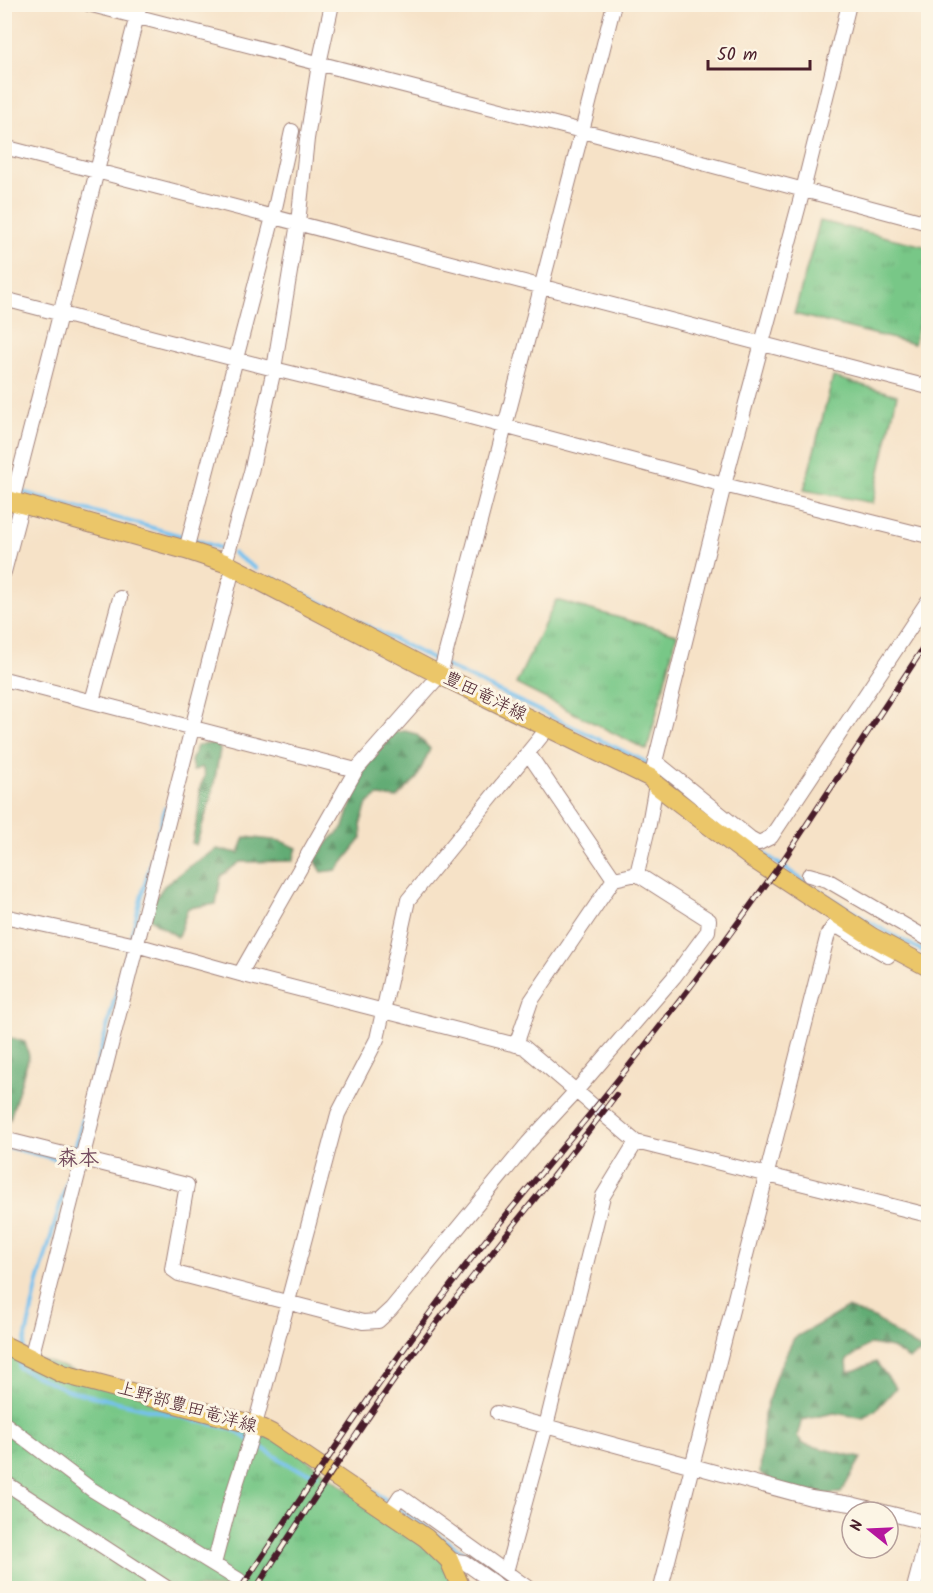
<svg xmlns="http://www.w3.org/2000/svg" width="933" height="1593" font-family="Kalam,'Klee One',sans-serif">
	<defs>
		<pattern id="grass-tufts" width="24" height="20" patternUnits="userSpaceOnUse" patternTransform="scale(1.5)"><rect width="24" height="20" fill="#78c787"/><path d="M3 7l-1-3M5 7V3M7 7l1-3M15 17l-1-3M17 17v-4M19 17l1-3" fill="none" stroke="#69aa75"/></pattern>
		<pattern id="forest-firs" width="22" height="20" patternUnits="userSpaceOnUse" patternTransform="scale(1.5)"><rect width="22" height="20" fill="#62ac74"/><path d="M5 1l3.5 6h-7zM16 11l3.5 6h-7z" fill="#538b5f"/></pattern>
	</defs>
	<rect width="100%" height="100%" fill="#fcf5e5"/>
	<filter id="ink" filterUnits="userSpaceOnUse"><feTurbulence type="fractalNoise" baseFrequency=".0167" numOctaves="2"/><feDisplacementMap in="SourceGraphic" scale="12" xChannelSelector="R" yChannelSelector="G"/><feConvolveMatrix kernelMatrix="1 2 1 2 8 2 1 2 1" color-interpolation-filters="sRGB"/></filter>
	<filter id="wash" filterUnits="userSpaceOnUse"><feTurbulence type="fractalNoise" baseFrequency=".008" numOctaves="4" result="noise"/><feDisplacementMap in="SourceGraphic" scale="24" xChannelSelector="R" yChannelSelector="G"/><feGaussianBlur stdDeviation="1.35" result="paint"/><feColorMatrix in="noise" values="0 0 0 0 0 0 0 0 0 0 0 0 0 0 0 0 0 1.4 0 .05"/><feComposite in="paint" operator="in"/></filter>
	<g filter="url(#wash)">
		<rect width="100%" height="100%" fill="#f6e2c7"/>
		<path fill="url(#grass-tufts)" stroke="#617359" stroke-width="1.5" d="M 820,221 L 928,247 L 928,288 L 914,344 L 794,314 Z
			M 833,377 L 897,395 L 873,503 L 804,490 Z
			M 556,600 L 677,634 L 647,750 L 516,684 Z
			M 4,1347 L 284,1442 L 452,1568 L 461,1588 L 5,1588 Z"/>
		<path fill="url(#forest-firs)" stroke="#566650" stroke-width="1.5" d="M 405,731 L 416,734 L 430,749 L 417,778 L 397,798 L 378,796 L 367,804 L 361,822 L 362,838 L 337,870 L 322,872 L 315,860 L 329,841 L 344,827 L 352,802 L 352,792 L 360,775 L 389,733 Z
			M 203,744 L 218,744 L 220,750 L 212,795 L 196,845 L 192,843 L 199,810 L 200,787 L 205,776 L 202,767 L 193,771 L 191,761 L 197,746 Z
			M 245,837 L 281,841 L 297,848 L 293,861 L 240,862 L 221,876 L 216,904 L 188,908 L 178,937 L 157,924 L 144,914 L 164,886 L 188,867 L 217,849 L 239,853 Z
			M 4,1036 L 25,1042 L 29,1056 L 10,1119 L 5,1103 Z
			M 847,1308 L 876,1319 L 905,1340 L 924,1351 L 909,1359 L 892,1348 L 870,1344 L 847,1360 L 848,1373 L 876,1362 L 896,1388 L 877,1409 L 864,1418 L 834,1413 L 802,1420 L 797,1436 L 803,1444 L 861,1458 L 841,1493 L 808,1495 L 785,1491 L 760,1473 L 764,1415 L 776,1375 L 794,1338 L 832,1317 Z"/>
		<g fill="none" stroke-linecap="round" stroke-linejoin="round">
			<path stroke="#76c1ef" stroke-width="4" d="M 4,487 L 186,537
				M 193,539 L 226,550
				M 233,553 L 256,569
				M 273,578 L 450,668 L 642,760 L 651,766
				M 756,848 L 812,887 L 880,928 L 928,954
				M 130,940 L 165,808
				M 4,1146 L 72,1163
				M 74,1152 L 128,948
				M 23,1350 L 38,1282 L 73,1160
				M 20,1360 L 19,1368 L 67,1390 L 232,1429 L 294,1468 L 317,1474
				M 362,1486 L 367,1487 L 516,1588"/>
		</g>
	</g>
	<g filter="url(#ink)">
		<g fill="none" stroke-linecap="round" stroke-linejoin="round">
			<defs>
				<path id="minor" d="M 88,4 L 582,131 L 928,223
					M 4,147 L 928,387
					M 4,299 L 274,369 L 463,415 L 724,485 L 928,536
					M 12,501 L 140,4
					M 186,550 L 273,217 L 292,131
					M 225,563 L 251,472 L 274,369 L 298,223 L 307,139 L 319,64 L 332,4
					M 4,572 L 22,504
					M 4,679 L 356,770
					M 92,701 L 120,598
					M 528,753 L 614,879
					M 655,761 L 750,838 L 759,843 L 771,837 L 928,601
					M 651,778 L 724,485 L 803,190 L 849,4
					M 809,875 L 827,880 L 928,939
					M 4,916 L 136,945 L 240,974 L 524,1047 L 636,1142 L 928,1215
					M 240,974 L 356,770 L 440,675 L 582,131 L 614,4
					M 516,1045 L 531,1001 L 614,879 L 637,874
					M 4,1139 L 187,1185 L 172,1269 L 179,1274 L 363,1322 L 378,1321 L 391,1309 L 528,1143 L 576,1091 L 674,977 L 708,931 L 709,920 L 637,874 L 649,824 L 656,785
					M 31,1358 L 233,568
					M 497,1413 L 811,1498 L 851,1504 L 884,1512
					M 4,1423 L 91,1489 L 239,1580
					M 4,1482 L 167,1588
					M 389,1513 L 400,1496 L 528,1588
					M 888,1513 L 928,1523
					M 449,1560 L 464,1562 L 501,1588
					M 214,1564 L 230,1503 L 255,1425 L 338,1114 L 377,1039 L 408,900 L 548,728
					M 506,1572 L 546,1426 L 603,1196 L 636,1142
					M 661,1588 L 828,934 L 833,927 L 840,928 L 888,956 L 894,949
					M 914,1588 L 928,1535"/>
				<path id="major" d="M 4,499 L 186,550 L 225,563 L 440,675 L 651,778 L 656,785 L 753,859 L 872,937 L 928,967
					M 4,1345 L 63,1374 L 255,1425 L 271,1433 L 426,1538 L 449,1560 L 461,1588"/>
			</defs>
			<use href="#minor" stroke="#a08079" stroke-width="16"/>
			<use href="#major" stroke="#a08079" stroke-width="20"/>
			<use href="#minor" stroke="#fff" stroke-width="14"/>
			<use href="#major" stroke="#ebc669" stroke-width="18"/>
			<defs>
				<path id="rail" d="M 241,1588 C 312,1482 382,1375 460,1273 C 510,1208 565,1146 616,1082 C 675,1009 730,935 784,859 L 928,641
					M 256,1588 C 302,1517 348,1445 397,1376 C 467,1279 545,1190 616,1095"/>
			</defs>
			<use href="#rail" stroke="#4a1f2b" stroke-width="6"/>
			<use href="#rail" stroke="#fcf5e5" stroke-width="4" stroke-dasharray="11" stroke-linecap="butt"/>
		</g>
	</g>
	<g text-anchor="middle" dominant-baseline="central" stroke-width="6" stroke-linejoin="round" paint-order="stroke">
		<g font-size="18" fill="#4a1f2b" stroke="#fcf5e5">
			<text transform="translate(485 697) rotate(26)">豊田竜洋線</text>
			<text transform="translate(187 1408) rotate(16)">上野部豊田竜洋線</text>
		</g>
		<g font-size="21" font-weight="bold" fill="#734b5e" stroke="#fcf5e5">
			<text x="78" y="1159">森本</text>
		</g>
	</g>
	<rect width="933" height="1593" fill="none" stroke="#fcf5e5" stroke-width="24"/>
	<g transform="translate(870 1530) rotate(288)"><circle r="28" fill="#fcf5e5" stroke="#b59f9b" stroke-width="1.5"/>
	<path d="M0-4.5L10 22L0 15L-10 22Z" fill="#b5179e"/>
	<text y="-9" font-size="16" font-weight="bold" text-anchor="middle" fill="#4a1f2b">N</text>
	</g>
	<path d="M708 60v9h102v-9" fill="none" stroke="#4a1f2b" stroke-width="3"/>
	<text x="717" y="60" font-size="18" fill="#4a1f2b" stroke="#fcf5e5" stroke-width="4.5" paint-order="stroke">50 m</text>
</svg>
